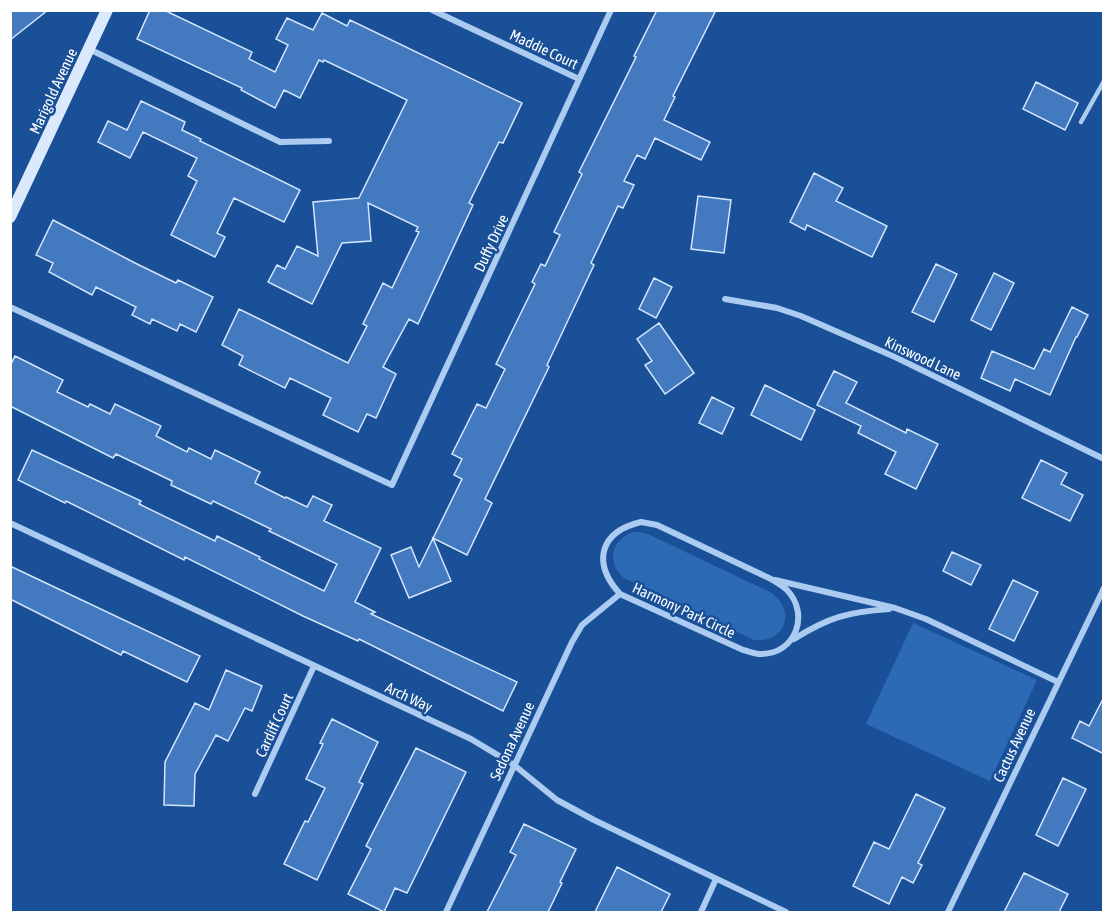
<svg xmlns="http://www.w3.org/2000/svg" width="1114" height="923" font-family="'Asap Condensed',sans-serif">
	<rect width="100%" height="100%" fill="#195098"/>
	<path fill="#2c6ab6" d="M 632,532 L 640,532 L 648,534 L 770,592 C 797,609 786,643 754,640 L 624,578 C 607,563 610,542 632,532 Z
		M 913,623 L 1037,680 L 990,781 L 866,724 Z"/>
	<path fill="#4279bf" stroke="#d4e6fc" stroke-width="1.5" d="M 10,10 L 48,10 L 10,40 Z
		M 150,10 L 164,10 L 252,52 L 249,59 L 275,72 L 288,45 L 276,39 L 287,18 L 313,30 L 322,13 L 347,26 L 350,20 L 522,103 L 503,143 L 499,142 L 469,203 L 473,205 L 418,324 L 409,319 L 383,367 L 396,374 L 376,418 L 367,414 L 358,432 L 323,415 L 331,398 L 290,378 L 285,388 L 239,365 L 243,356 L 222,345 L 239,309 L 348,363 L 367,326 L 363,324 L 383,283 L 392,288 L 419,232 L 416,231 L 418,227 L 368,203 L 371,241 L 342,243 L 312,304 L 268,282 L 277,265 L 285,269 L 297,246 L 318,256 L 313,202 L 359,198 L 407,100 L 324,60 L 323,62 L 319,60 L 300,98 L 284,90 L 275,108 L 241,90 L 242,88 L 137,39 Z
		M 657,10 L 716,10 L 673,96 L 675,97 L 664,120 L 710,142 L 701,160 L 655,138 L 645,159 L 637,155 L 624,181 L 634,185 L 623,208 L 618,206 L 591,263 L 594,265 L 547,365 L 549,367 L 485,499 L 492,503 L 467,555 L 433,538 L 451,581 L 409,598 L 391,555 L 411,547 L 419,567 L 462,479 L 454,475 L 462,459 L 452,454 L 477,404 L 486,408 L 505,369 L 496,364 L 535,284 L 532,282 L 541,264 L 545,266 L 560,235 L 554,232 L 582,174 L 579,172 L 636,57 L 634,56 Z
		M 1036,82 L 1078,103 L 1065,130 L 1023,109 Z
		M 141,101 L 185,122 L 182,130 L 201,139 L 200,141 L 300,190 L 284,222 L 234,198 L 217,233 L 225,237 L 215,257 L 171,235 L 197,181 L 188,176 L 197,158 L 143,132 L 130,158 L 98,142 L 108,121 L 127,130 Z
		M 814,173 L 843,188 L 836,201 L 887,226 L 872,257 L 807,225 L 805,230 L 790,222 Z
		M 698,196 L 731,200 L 724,253 L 691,249 Z
		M 53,220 L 135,263 L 176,283 L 178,280 L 213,297 L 196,332 L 180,324 L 177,331 L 152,319 L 150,324 L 132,315 L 136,307 L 96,287 L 92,295 L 49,272 L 53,263 L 36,255 Z
		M 936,264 L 957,274 L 934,322 L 912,312 Z
		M 994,273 L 1014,283 L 991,330 L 971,320 Z
		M 654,278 L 672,287 L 656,318 L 639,309 Z
		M 1072,307 L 1088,315 L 1077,337 L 1076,337 L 1050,395 L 1015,379 L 1010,391 L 981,378 L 992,351 L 1034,369 L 1044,349 L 1050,352 Z
		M 659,323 L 694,373 L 665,394 L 645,365 L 652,361 L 637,339 Z
		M 15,356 L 63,380 L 57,392 L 88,407 L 90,404 L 110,414 L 115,404 L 161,426 L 156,436 L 187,452 L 189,448 L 211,459 L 215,450 L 260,472 L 255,483 L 285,498 L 286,497 L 307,507 L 313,496 L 332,505 L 324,521 L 381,548 L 355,602 L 375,612 L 371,614 L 517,682 L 503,711 L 359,639 L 358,641 L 303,616 L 185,557 L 184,560 L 66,501 L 65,503 L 18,480 L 32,450 L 141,501 L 139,504 L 215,541 L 217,536 L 260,557 L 259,559 L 324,591 L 337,564 L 269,531 L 271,529 L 213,501 L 211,504 L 171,485 L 172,481 L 116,454 L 113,458 L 10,406 L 10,366 Z
		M 834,371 L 857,382 L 846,403 L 906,433 L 907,429 L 938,444 L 916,489 L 885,474 L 896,452 L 858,433 L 861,426 L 817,405 Z
		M 765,385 L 815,410 L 801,440 L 751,415 Z
		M 712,397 L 734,408 L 722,434 L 699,423 Z
		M 1041,460 L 1067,473 L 1061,484 L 1083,495 L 1070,521 L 1022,498 Z
		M 952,552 L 981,565 L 971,585 L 943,571 Z
		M 10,566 L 200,656 L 187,682 L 123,651 L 121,655 L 10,599 Z
		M 1013,580 L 1038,592 L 1014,641 L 989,629 Z
		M 226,670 L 262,686 L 252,711 L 245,708 L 228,741 L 216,735 L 195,774 L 194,806 L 164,805 L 165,762 L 195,703 L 209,710 Z
		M 1104,697 L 1104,754 L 1072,738 L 1080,721 L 1089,726 Z
		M 332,719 L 378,742 L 359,782 L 363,784 L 317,880 L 284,864 L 305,821 L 308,822 L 325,788 L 306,779 L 323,744 L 320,743 Z
		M 416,748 L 466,772 L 407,893 L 395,888 L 384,912 L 348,894 L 371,849 L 366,846 Z
		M 1063,778 L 1086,789 L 1058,846 L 1036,835 Z
		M 916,794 L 945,808 L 918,863 L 922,865 L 913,883 L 902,877 L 889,904 L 853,886 L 874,842 L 889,849 Z
		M 524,824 L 576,849 L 560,882 L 562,883 L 548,912 L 487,912 L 516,855 L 510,852 Z
		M 617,867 L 670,894 L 661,912 L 595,912 Z
		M 1024,873 L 1068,894 L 1059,912 L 1004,912 Z"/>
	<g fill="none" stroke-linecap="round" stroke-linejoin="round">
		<path stroke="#accbf1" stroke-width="4.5" d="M 1081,122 L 1104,81"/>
		<path stroke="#accbf1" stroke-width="6" d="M 432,10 L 579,79
			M 89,49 L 280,142 L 329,141
			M 725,299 L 777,308 L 801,316 L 895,357 L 1104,459
			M 10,307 L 392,485 L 611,10
			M 641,522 L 657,525 L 771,579 C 776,582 783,586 787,590 C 810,614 796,654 761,654 C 755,654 748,651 743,650 L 620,594 C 592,563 599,532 641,522 Z
			M 10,523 L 471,739 L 514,765 L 557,800 L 594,820 L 786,912
			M 775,580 L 895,608 L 926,619 L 1058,682
			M 794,639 C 829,617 848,612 889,609
			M 255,794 L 314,666
			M 446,912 L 572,642 L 582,625 L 620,594
			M 701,912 L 716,879
			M 948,912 L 1104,588"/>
		<path stroke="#dbe9fc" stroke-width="12" d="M 10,217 L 107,10"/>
	</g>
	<g text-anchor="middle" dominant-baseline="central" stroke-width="5" stroke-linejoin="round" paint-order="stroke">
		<g font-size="15" fill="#fff" stroke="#195098">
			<text transform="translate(544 49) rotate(25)">Maddie Court</text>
			<text transform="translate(53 91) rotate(-65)">Marigold Avenue</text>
			<text transform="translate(491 243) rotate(-65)">Duffy Drive</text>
			<text transform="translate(923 358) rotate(25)">Kinswood Lane</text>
			<text transform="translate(684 610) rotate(25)">Harmony Park Circle</text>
			<text transform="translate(409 697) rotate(25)">Arch Way</text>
			<text transform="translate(274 725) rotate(-65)">Cardiff Court</text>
			<text transform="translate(512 741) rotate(-65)">Sedona Avenue</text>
			<text transform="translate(1014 745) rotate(-65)">Cactus Avenue</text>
		</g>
	</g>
	<rect width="1114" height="923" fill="none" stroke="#ffffff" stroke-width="24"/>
</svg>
